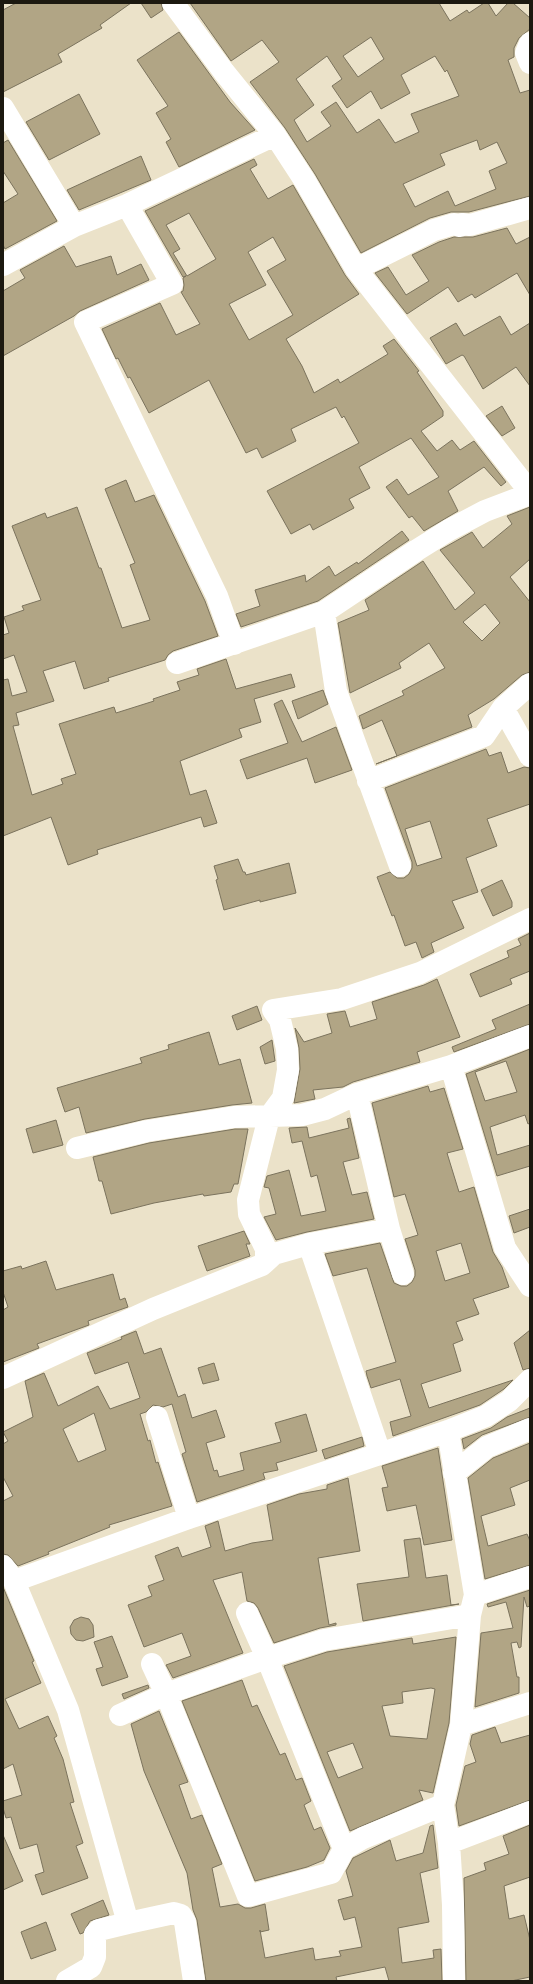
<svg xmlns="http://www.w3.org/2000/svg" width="533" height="1984" font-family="'Source Serif 4',serif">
	<rect width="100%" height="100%" fill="#ebe2c9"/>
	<path fill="#b1a585" stroke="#7b735d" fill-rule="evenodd" d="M 16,3 L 131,3 L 100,25 L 102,28 L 58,54 L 62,62 L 3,92 L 3,10 Z
		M 141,3 L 161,3 L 163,10 L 151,18 Z
		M 190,3 L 439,3 L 450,21 L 467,10 L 469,13 L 484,3 L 488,3 L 496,16 L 508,3 L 513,3 L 530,18 L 530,29 L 519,38 L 514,48 L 514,57 L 508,60 L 520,93 L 530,90 L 530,196 L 469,212 L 451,212 L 430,218 L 361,253 L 315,174 L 285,128 L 250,82 L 279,62 L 262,40 L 231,61 ZM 371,37 L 384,59 L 358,77 L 343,56 ZM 327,56 L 342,79 L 332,86 L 347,108 L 371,91 L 381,109 L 410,93 L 401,75 L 435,56 L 445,72 L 447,70 L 459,96 L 411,114 L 419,132 L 395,143 L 379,119 L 357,133 L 336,102 L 321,112 L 331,126 L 307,142 L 294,120 L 314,105 L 296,79 ZM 477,140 L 480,150 L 497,142 L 507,163 L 489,171 L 496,189 L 455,206 L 448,191 L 415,207 L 403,184 L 445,165 L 440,154 Z
		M 179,32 L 230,102 L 255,130 L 179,167 L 166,142 L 171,139 L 156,113 L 168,106 L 137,60 Z
		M 79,94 L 100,134 L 49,160 L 26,122 Z
		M 8,140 L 57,221 L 5,249 L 3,245 L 3,203 L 18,194 L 3,171 L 3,143 Z
		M 141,156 L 151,180 L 79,210 L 67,190 Z
		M 254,159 L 257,165 L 250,169 L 268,199 L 293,185 L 345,275 L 359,294 L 286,339 L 302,366 L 314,393 L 338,379 L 340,383 L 388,354 L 383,346 L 394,339 L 419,371 L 417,372 L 443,411 L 443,416 L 421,431 L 437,451 L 452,440 L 460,450 L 474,441 L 506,482 L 501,486 L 484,467 L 448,491 L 458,511 L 424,531 L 412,516 L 409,518 L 386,487 L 397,479 L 408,495 L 439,477 L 411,438 L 359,467 L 370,488 L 349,499 L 354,508 L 313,530 L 310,524 L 291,534 L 267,491 L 359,443 L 344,416 L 342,418 L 336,407 L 291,429 L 296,441 L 262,458 L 257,448 L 246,453 L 209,380 L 149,413 L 130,377 L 128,378 L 118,358 L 116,359 L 102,329 L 160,303 L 176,335 L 200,324 L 181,292 L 183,291 L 184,285 L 183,278 L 186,276 L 183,277 L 145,211 ZM 189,213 L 216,259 L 187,276 L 173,253 L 180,249 L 166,225 ZM 273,237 L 286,260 L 267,271 L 293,315 L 249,340 L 229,304 L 266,285 L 248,252 Z
		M 507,228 L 516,244 L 530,237 L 530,295 L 517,273 L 475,298 L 472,294 L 458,302 L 448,287 L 407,314 L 375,273 L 388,267 L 406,295 L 429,281 L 412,255 L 439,242 L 454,237 L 473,237 Z
		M 64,246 L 76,267 L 111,256 L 117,275 L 141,264 L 149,280 L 80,311 L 74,316 L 3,356 L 3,291 L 25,278 L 20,270 Z
		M 500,316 L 511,335 L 530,323 L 530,386 L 516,367 L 483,389 L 464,356 L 462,355 L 446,364 L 430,338 L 456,323 L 464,336 Z
		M 502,406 L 515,428 L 502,436 L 486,416 Z
		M 126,480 L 135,502 L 154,495 L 205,601 L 218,636 L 173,651 L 168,655 L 165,660 L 108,678 L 109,681 L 84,689 L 75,661 L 43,671 L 54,701 L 16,713 L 19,725 L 13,726 L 32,795 L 63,784 L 61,779 L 76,774 L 59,724 L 114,707 L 116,713 L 154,701 L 153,699 L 180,690 L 177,682 L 199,675 L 197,669 L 226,659 L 236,689 L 291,674 L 295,687 L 254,699 L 261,722 L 239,729 L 242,737 L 180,761 L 190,795 L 206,790 L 217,823 L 204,827 L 201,817 L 97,850 L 98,854 L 68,865 L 51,817 L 3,836 L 3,680 L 8,679 L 12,696 L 27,692 L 14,655 L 3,659 L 3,635 L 9,633 L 4,617 L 24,610 L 22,606 L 41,600 L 12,526 L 45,513 L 47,518 L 77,507 L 99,568 L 101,568 L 122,628 L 150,620 L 130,565 L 135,563 L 105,489 Z
		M 530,507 L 530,559 L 510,577 L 530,602 L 530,672 L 522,675 L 494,699 L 468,715 L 472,727 L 376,764 L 397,756 L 382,720 L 363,729 L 359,716 L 404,695 L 402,691 L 445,668 L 429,643 L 399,663 L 401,668 L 350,693 L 338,623 L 369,610 L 365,600 L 423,561 L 455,610 L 475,593 L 440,550 L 472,532 L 483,548 L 512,524 L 507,516 ZM 485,604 L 500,623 L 482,641 L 463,622 Z
		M 402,531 L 409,540 L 318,601 L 241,627 L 236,614 L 260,606 L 255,590 L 305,575 L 306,582 L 329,566 L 335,576 L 357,562 L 358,564 Z
		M 323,690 L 328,704 L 298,719 L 292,701 Z
		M 282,700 L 302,742 L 336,727 L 352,770 L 315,783 L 307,758 L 247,779 L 240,760 L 288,743 L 274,704 Z
		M 486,749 L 489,756 L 501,752 L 508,773 L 524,767 L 530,768 L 530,804 L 487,819 L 497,846 L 466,858 L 478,892 L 452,901 L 464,928 L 431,943 L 434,952 L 422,958 L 416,942 L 405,946 L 394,915 L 392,916 L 377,877 L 390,872 L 397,878 L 404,878 L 409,874 L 412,868 L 412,862 L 385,788 ZM 430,821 L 442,858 L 417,866 L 405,829 Z
		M 238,859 L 243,872 L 245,872 L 246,875 L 289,863 L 296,893 L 260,902 L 260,900 L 224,910 L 216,880 L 218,879 L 214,866 Z
		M 502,880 L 512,902 L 512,907 L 493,916 L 481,890 Z
		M 530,933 L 530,971 L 510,979 L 512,984 L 480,997 L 470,974 L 509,957 L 507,951 L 521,945 L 518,939 Z
		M 437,979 L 460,1037 L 417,1052 L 420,1062 L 353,1082 L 343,1087 L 313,1090 L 315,1099 L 294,1103 L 300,1069 L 299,1048 L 295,1028 L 304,1042 L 332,1033 L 327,1014 L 345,1011 L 350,1027 L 377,1019 L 372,1002 L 424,985 Z
		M 530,1004 L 530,1024 L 454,1052 L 452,1047 L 496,1029 L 492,1020 Z
		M 257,1006 L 262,1020 L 237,1030 L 232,1016 Z
		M 209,1032 L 219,1065 L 240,1059 L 252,1103 L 232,1105 L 145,1119 L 86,1133 L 79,1107 L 65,1112 L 57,1088 L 142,1063 L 140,1058 L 169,1049 L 168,1045 Z
		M 272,1040 L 275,1061 L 265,1064 L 260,1047 Z
		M 530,1049 L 530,1123 L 528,1124 L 525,1115 L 490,1127 L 497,1155 L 530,1145 L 530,1166 L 497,1176 L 466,1074 ZM 506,1061 L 517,1092 L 485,1101 L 475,1072 Z
		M 428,1086 L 430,1092 L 444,1088 L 463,1149 L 447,1153 L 459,1192 L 474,1187 L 493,1252 L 502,1267 L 509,1287 L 473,1299 L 479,1314 L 456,1322 L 463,1340 L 453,1344 L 461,1371 L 421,1384 L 429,1408 L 513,1380 L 504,1389 L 480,1405 L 393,1436 L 390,1422 L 411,1416 L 400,1379 L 371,1388 L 367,1376 L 366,1371 L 396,1362 L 367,1268 L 333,1276 L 325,1254 L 380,1243 L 394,1283 L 401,1286 L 407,1286 L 412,1282 L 415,1276 L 415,1270 L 405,1239 L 418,1235 L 405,1194 L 394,1197 L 372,1103 ZM 461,1243 L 470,1273 L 445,1281 L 436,1251 Z
		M 350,1118 L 359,1158 L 343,1162 L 352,1195 L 367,1192 L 374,1219 L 307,1232 L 276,1240 L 264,1217 L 276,1214 L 269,1188 L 264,1187 L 267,1176 L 289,1170 L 301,1216 L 326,1211 L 317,1175 L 311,1177 L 302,1141 L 292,1143 L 289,1128 L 307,1127 L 309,1138 L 349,1128 L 347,1119 Z
		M 56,1120 L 63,1145 L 33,1153 L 26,1129 Z
		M 235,1129 L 248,1129 L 238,1184 L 234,1184 L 231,1192 L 204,1196 L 203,1194 L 154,1203 L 111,1214 L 102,1181 L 99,1181 L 93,1157 L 149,1143 Z
		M 530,1209 L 530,1227 L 514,1233 L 509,1216 Z
		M 244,1231 L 250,1244 L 246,1244 L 250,1256 L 207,1271 L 198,1246 Z
		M 46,1261 L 56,1290 L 113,1274 L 120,1300 L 125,1298 L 128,1307 L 88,1321 L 89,1325 L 37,1344 L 39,1348 L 3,1362 L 3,1310 L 8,1307 L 3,1292 L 3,1271 L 21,1266 L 22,1269 Z
		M 530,1330 L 530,1368 L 523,1370 L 514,1343 Z
		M 136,1331 L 144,1354 L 161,1348 L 178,1397 L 185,1394 L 192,1418 L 216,1410 L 225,1437 L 206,1443 L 214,1471 L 217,1470 L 219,1477 L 244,1470 L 240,1453 L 281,1442 L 275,1423 L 306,1414 L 317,1451 L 276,1463 L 278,1470 L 263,1473 L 265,1479 L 197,1502 L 182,1454 L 186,1452 L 172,1404 L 163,1407 L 153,1405 L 146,1412 L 140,1414 L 148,1441 L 150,1440 L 156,1463 L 158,1462 L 172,1506 L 109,1525 L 110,1527 L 48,1552 L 49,1554 L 18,1566 L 8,1555 L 3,1554 L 3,1501 L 13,1496 L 3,1477 L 3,1444 L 8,1441 L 3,1432 L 33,1417 L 25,1381 L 44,1373 L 58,1406 L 98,1386 L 110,1409 L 140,1398 L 128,1362 L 95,1374 L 87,1353 L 122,1339 L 121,1337 ZM 94,1413 L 106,1450 L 78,1462 L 63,1429 Z
		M 214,1363 L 219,1380 L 203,1384 L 198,1368 Z
		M 530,1408 L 530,1417 L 482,1435 L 464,1449 L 462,1439 L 491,1428 L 507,1417 Z
		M 362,1437 L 364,1446 L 325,1459 L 322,1450 Z
		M 530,1443 L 530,1480 L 510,1488 L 515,1505 L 481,1516 L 488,1546 L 527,1534 L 530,1541 L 530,1565 L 485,1579 L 468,1478 L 493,1458 Z
		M 438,1448 L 452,1540 L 424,1545 L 416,1505 L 387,1511 L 382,1488 L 388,1487 L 382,1466 Z
		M 348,1478 L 360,1551 L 318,1558 L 329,1625 L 336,1623 L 336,1625 L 320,1628 L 274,1643 L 258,1608 L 254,1603 L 247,1601 L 242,1572 L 213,1580 L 243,1653 L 173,1678 L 166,1665 L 191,1656 L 182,1633 L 144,1647 L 128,1605 L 152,1596 L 148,1586 L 164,1580 L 155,1556 L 178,1547 L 182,1557 L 211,1547 L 205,1526 L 218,1521 L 225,1551 L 252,1543 L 273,1540 L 267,1505 L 299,1494 L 327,1489 L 327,1485 Z
		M 420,1538 L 426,1578 L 447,1575 L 451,1605 L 459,1604 L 363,1621 L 357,1584 L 409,1577 L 404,1540 Z
		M 3,1587 L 34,1661 L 32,1662 L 41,1683 L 5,1699 L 19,1729 L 48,1716 L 57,1736 L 54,1738 L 63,1759 L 74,1802 L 70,1803 L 83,1843 L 76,1846 L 88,1878 L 42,1895 L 35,1875 L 44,1872 L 37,1844 L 20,1849 L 11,1817 L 6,1818 L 3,1808 L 3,1801 L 22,1795 L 13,1764 L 3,1769 Z
		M 530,1590 L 530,1606 L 527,1607 L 524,1597 L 521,1647 L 519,1648 L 517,1642 L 511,1643 L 517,1677 L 519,1677 L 519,1693 L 475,1707 L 481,1633 L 513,1628 L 506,1602 L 488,1607 L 487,1604 Z
		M 81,1617 L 89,1619 L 93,1625 L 94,1637 L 83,1641 L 76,1640 L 71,1634 L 70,1627 L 74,1620 Z
		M 112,1636 L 128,1677 L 102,1686 L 96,1669 L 103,1667 L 94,1642 Z
		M 456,1637 L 449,1723 L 433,1793 L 419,1790 L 423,1800 L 350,1831 L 284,1666 L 327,1652 L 412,1638 L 413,1644 ZM 431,1688 L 435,1689 L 427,1739 L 390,1736 L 382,1706 L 403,1703 L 402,1692 ZM 353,1743 L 363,1768 L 338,1778 L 327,1752 Z
		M 242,1680 L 252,1707 L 257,1705 L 280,1755 L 285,1753 L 296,1780 L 302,1778 L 311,1801 L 304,1805 L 314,1830 L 321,1827 L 330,1848 L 324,1860 L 307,1867 L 255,1881 L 182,1701 Z
		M 148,1685 L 149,1688 L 124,1699 L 122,1694 Z
		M 159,1711 L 188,1782 L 179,1785 L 191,1819 L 202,1815 L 222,1864 L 212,1868 L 220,1907 L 238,1904 L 245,1908 L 251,1908 L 265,1904 L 269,1930 L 260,1932 L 260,1930 L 265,1958 L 313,1948 L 315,1960 L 341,1956 L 339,1951 L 362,1947 L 355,1917 L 344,1920 L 338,1900 L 353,1896 L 346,1871 L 353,1858 L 390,1840 L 396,1861 L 423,1853 L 430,1826 L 433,1825 L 438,1868 L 420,1873 L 429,1922 L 398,1928 L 402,1963 L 434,1958 L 433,1950 L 441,1949 L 442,1981 L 389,1981 L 385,1967 L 336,1977 L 337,1981 L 206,1981 L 197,1920 L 193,1910 L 187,1873 L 144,1771 L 131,1724 Z
		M 495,1727 L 501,1743 L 530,1735 L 530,1800 L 459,1826 L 456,1805 L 465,1766 L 476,1762 L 470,1744 L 472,1735 Z
		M 530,1825 L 530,1877 L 504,1886 L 509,1919 L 524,1915 L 530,1940 L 530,1977 L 511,1981 L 466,1981 L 464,1878 L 486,1870 L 484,1863 L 509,1854 L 503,1836 Z
		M 3,1835 L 23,1881 L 3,1890 Z
		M 103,1900 L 109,1915 L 90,1921 L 83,1933 L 80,1934 L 71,1914 Z
		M 46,1922 L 56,1950 L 31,1959 L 21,1932 Z"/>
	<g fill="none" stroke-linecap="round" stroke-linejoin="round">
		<path stroke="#fff" stroke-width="22" d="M 173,3 L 224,72 L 275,135 L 305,181 L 356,269 L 530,492
			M 530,43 L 526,53 L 530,63
			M 3,108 L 74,226
			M 127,205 L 172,284 L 85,322 L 217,596 L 234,644
			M 3,265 L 74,226 L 127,205 L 275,135
			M 356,269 L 434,230 L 454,224 L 460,226 L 462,224 L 470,225 L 530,208
			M 324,612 L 336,691 L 400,866
			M 177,663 L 324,612 L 417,550 L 449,530 L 485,511 L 530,494
			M 503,708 L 530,756
			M 368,781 L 484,736 L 503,708 L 530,684
			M 451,1066 L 505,1248 L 530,1286
			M 357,1094 L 389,1229 L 403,1274
			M 77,1148 L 147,1131 L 234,1117 L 302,1115 L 325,1109 L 357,1094 L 451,1066 L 530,1036
			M 309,1244 L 380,1453
			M 266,1261 L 266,1249 L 249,1214 L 248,1200 L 269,1117 L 283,1098 L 288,1070 L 287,1049 L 280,1020 L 273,1010 L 342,999 L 420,973 L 530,919
			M 3,1378 L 153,1309 L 262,1265 L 274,1254 L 309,1244 L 389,1229
			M 157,1417 L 189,1518
			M 448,1431 L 475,1595 L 470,1615 L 461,1725 L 443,1805 L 449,1843 L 453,1905 L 454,1981
			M 454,1473 L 487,1447 L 530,1429
			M 3,1566 L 14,1581 L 68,1710 L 128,1923 L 174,1913 L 181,1915 L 185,1922 L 194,1981
			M 14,1581 L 189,1518 L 448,1431 L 486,1416 L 509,1401 L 530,1380
			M 475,1595 L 530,1577
			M 247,1613 L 267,1658 L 344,1849
			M 152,1664 L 166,1694 L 248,1896 L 331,1873 L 344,1849 L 363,1838 L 443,1805
			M 120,1715 L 166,1694 L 267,1658 L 324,1640 L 470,1615
			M 461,1725 L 530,1703
			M 449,1843 L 530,1812
			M 67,1981 L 91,1967 L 95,1957 L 95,1934 L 99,1930 L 128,1923"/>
	</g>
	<rect width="533" height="1984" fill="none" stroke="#1c1910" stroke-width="8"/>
</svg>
